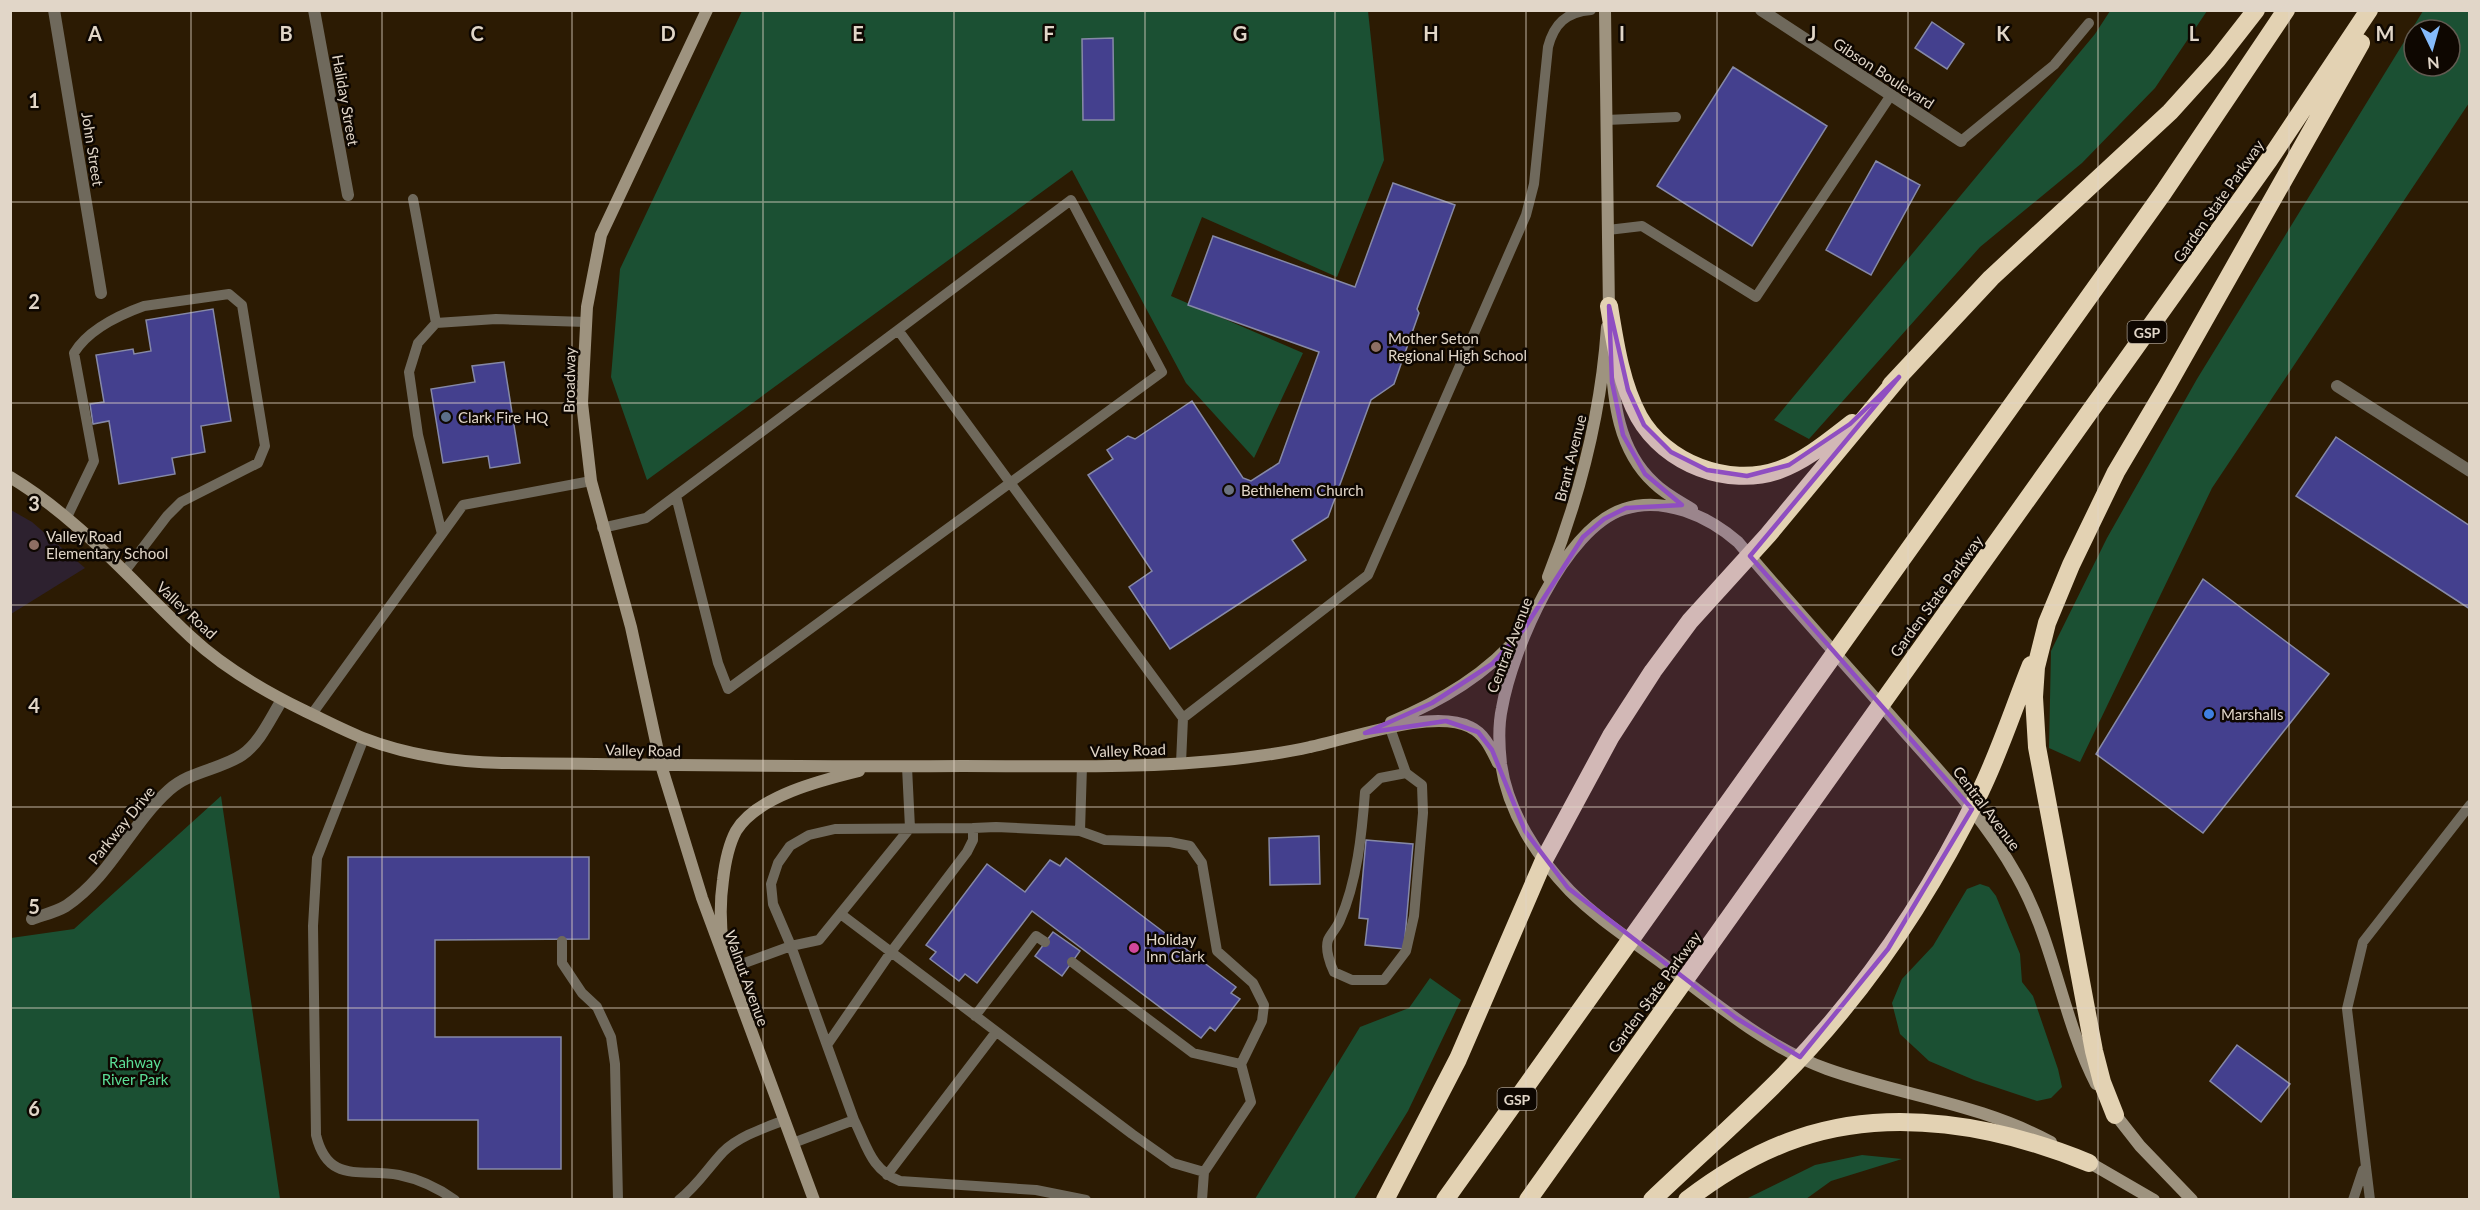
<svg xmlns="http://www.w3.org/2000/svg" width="2480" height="1210" font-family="Lato,sans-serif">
	<rect width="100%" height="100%" fill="#2c1b03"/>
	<path fill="#2d212f" d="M 11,510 L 32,522 L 85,568 L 11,614 Z"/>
	<path fill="#1b5033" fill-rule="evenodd" d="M 742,11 L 1368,11 L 1384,160 L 1337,277 L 1202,217 L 1171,296 L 1303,353 L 1254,458 L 1186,383 L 1072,170 L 647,480 L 611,377 L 620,269 Z
		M 2110,11 L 2207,11 L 2155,88 L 2082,163 L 1980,247 L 1809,439 L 1774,420 L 2095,34 Z
		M 2423,11 L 2469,11 L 2469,103 L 2212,488 L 2080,762 L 2049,748 L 2051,651 L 2107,538 L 2197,379 ZM 2414,30 L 2450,30 L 2450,66 L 2414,66 Z
		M 221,796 L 280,1199 L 11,1199 L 11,938 L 74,929 Z
		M 1980,884 L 1989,887 L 1996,896 L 2020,954 L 2022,982 L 2033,996 L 2058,1069 L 2062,1087 L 2051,1098 L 2037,1101 L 1974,1080 L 1929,1061 L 1900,1034 L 1892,1003 L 1902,979 L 1933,946 L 1967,889 Z
		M 1430,978 L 1461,1000 L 1408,1111 L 1354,1199 L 1255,1199 L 1360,1027 L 1409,1008 Z
		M 1862,1155 L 1902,1159 L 1831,1181 L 1806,1199 L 1746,1199 L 1815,1165 Z"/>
	<path fill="#44408e" stroke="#8689a7" stroke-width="1.5" d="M 1932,22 L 1964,44 L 1947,69 L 1915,48 Z
		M 1113,38 L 1114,120 L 1083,120 L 1082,39 Z
		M 1733,67 L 1827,126 L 1752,246 L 1657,186 Z
		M 1876,161 L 1920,185 L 1871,275 L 1826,250 Z
		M 1393,183 L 1455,205 L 1417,309 L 1419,313 L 1394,384 L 1371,400 L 1328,517 L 1292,540 L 1306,560 L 1170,649 L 1129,587 L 1152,571 L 1088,475 L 1113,459 L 1107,450 L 1128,436 L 1135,439 L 1192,401 L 1243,478 L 1251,481 L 1279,463 L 1319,352 L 1188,305 L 1213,236 L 1355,287 Z
		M 213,309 L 231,421 L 201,426 L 205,452 L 172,458 L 175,474 L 119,484 L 109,421 L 93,424 L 90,404 L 104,402 L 96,355 L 133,349 L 134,354 L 151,351 L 146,320 Z
		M 504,362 L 520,463 L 490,468 L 488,456 L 443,463 L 431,389 L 475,382 L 472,366 Z
		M 2336,437 L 2470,526 L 2470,609 L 2296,496 Z
		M 2203,579 L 2329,674 L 2203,833 L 2096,754 Z
		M 1319,836 L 1320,884 L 1270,885 L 1269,838 Z
		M 1366,840 L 1413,844 L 1404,949 L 1365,945 L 1368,919 L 1359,918 Z
		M 348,857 L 589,857 L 589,939 L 435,940 L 435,1037 L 561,1037 L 561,1169 L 478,1169 L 478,1120 L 348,1120 Z
		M 1066,858 L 1236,987 L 1231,993 L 1240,999 L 1215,1031 L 1210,1027 L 1201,1038 L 1032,911 L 977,983 L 965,974 L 959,981 L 930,959 L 936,952 L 926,945 L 987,864 L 1025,892 L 1050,860 L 1060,866 Z
		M 1053,932 L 1080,951 L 1062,976 L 1035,956 Z
		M 2237,1045 L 2290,1084 L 2261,1122 L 2210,1081 Z"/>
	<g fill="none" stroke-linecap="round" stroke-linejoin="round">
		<path stroke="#6f695c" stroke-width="10" d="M 1606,120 L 1676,117
			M 1961,141 L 2054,65 L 2089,23
			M 413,199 L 436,323 L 496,319 L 586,322
			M 1608,230 L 1642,226 L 1756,297 L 1891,95
			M 436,323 L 418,343 L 409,372 L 418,435 L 442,534
			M 676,496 L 718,663 L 728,689 L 1162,372 L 1071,200 L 898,330
			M 67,517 L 94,461 L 74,353 C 88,330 119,315 144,306 L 229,294 L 242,305 L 265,446 L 258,463 L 181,502 L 167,516 L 125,571
			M 602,528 L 646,518 L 898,330 L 1183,718
			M 312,714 L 463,505 L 591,481
			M 1390,728 L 1406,773 L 1380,778 L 1365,792 C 1362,833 1357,882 1340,920 C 1337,928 1331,933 1328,940 C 1325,949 1330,964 1334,972 L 1352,980 L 1384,980 L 1406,951 L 1414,916 L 1423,813 L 1422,785 L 1406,773
			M 364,738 L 317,858 L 313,926 L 316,1135 C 328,1185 362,1168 399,1175 C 419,1179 438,1188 455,1200
			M 1181,763 L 1183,718 L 1368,575 L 1526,215 L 1534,184 L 1548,47 C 1554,24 1566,12 1591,10
			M 842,915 L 1132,1134 L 1173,1163 L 1204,1172 L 1251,1102 L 1241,1064 L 1262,1021 L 1264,1005 L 1253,983 L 1217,951 L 1202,863 L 1190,846 L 1170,842 L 1105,840 L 1080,831 L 1082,766
			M 562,941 L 562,963 L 582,993 L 597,1007 L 611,1037 L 615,1064 L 618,1200
			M 1072,962 L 1193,1053 L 1241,1064
			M 728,969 L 791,946 L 819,940 L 910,828 L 907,767
			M 975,1016 L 1036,936 L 1045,942
			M 827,1045 L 891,952 L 967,852 L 973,840 L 973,828 L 996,827 L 1080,831
			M 854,1120 L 791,946 L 773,904 L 771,884 L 778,863 L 790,846 L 809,835 L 835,829 L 973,828
			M 793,1143 L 854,1120 C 867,1146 871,1170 900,1181 L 1036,1190 L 1086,1200
			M 887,1175 L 996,1032
			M 679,1200 C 698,1185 707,1169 723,1152 C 739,1136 764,1128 785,1120
			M 1202,1200 L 1204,1172
			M 2353,1200 L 2363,1170
			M 2370,1200 L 2347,1009 L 2363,942 L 2470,805"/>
		<path stroke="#6f695c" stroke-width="12" d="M 54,10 L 101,293
			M 314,10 L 348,195
			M 1761,10 L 1961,141
			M 2337,386 L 2470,471
			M 32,919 C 43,915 56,912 66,906 C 111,876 130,825 169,790 C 190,771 219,770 242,755 C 260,743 271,717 282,700"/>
		<path stroke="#9e937f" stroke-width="12" d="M 707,10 L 601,235 L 587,307 L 582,403 L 591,481 L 631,627 L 661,765 L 702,898 L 814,1200
			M 1605,10 L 1609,312
			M 1611,354 C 1613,400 1618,450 1654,483 C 1665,494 1679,501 1692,509
			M 10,477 C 80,519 132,582 191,637 C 224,668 264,691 305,711 C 324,720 343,730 363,738 C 407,755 455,762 502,763 C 655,765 809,767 963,766 C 1053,766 1144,769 1234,759 C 1260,756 1285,753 1310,747 C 1350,739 1433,708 1470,727 C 1485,734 1491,749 1498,763
			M 1548,577 C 1580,496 1601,414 1607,327
			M 1391,722 C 1441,701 1488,674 1523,631
			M 723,945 C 720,923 720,901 723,880 C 725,863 728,846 736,831 C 757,796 822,780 859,771
			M 2111,1109 L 2140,1146 L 2192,1200
			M 2051,1142 C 1978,1103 1903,1096 1827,1069 C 1765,1047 1711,999 1658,960 C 1628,938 1596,917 1570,891 C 1537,857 1508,812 1501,764 C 1499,746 1498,726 1502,708 C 1512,650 1564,528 1624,509 C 1664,496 1708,516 1738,542 C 1792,606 1848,667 1903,730 C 1944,776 1987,822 2017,876 C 2054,941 2062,1018 2096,1084
			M 2085,1160 L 2154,1200"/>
		<path stroke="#e3d2b3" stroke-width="18" d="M 1609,306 C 1615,343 1621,384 1639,417 C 1665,463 1728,488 1779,470 C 1805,461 1830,440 1852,423
			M 1891,385 L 1991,278 L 2170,112 L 2217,60 L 2256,10
			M 2115,1115 L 2102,1082 L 2094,1051 L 2037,747 L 2034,697 L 2036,667 L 2047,623 L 2071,565 L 2116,472 L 2167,386 L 2361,43
			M 1385,1200 L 1458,1059 L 1544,860 L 1611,736 L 1653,671 L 1690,621 L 1768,535 L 1899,377
			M 1445,1200 L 2163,193 L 2286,10
			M 1528,1200 L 2269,160 L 2369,10
			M 1652,1200 C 1694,1160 1737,1122 1778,1081 C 1861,998 1929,897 1980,792 C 2000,751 2014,707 2031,665
			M 1687,1200 C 1721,1174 1757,1152 1799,1138 C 1893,1106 1999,1126 2089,1163"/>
	</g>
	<path fill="#8f4ec1" fill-opacity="0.2" stroke="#8f4ec1" stroke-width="4.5" stroke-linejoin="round" d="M 1609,306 L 1628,390 L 1644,425 L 1671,452 L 1707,470 L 1747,476 L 1789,465 L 1850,424 L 1899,377 L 1750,556 L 1972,809 L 1888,949 L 1800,1057 L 1736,1018 L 1568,888 L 1525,831 L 1492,750 L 1478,732 L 1446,721 L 1365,733 L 1432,703 L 1492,664 L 1524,629 L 1583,537 L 1604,519 L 1626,508 L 1682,505 L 1645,474 L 1623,435 L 1612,382 Z"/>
	<path fill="none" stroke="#e1d6c8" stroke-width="1.5" stroke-opacity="0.55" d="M 191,10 L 191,1200M 382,10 L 382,1200M 572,10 L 572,1200M 763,10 L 763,1200M 954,10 L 954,1200M 1145,10 L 1145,1200M 1335,10 L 1335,1200M 1526,10 L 1526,1200M 1717,10 L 1717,1200M 1908,10 L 1908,1200M 2098,10 L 2098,1200M 2289,10 L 2289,1200M 10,202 L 2470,202M 10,403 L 2470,403M 10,605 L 2470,605M 10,807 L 2470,807M 10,1008 L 2470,1008"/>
	<g fill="#8d6e63" stroke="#0e0701" stroke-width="2">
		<circle cx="1376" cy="347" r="6"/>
		<circle cx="34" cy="545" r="6"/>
	</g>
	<circle fill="#5c6f8a" stroke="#0e0701" stroke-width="2" cx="446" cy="417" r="6"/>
	<circle fill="#6b7280" stroke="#0e0701" stroke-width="2" cx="1229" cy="490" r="6"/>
	<circle fill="#3f7fe0" stroke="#0e0701" stroke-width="2" cx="2209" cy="714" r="6"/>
	<circle fill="#d1479c" stroke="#0e0701" stroke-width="2" cx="1134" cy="948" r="6"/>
	<g text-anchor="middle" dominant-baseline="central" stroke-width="5" stroke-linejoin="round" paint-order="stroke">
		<g fill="#0e0701" stroke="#a2988c" stroke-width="1.5">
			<rect x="2127.5" y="321" width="39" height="22" rx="4.5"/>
			<rect x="1497.5" y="1088" width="39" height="22" rx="4.5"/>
		</g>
		<g font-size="14" font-weight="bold" fill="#e1d6c8">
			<text x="2147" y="332">GSP</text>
			<text x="1517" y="1099">GSP</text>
		</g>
		<g font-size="15" fill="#e1d6c8" stroke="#0e0701">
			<text transform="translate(1884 73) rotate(33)">Gibson Boulevard</text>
			<text transform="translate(346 100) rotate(80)">Haliday Street</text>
			<text transform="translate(93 149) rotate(81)">John Street</text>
			<text transform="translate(2218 201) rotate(-55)">Garden State Parkway</text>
			<text transform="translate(569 380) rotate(-89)">Broadway</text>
			<text transform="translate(1570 458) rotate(-76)">Brant Avenue</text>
			<text transform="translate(1936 596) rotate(-54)">Garden State Parkway</text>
			<text transform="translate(187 610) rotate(43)">Valley Road</text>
			<text transform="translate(1509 645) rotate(-69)">Central Avenue</text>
			<text transform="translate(643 750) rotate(1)">Valley Road</text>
			<text transform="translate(1128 750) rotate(-2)">Valley Road</text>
			<text transform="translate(1987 808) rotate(53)">Central Avenue</text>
			<text transform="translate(121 825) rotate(-51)">Parkway Drive</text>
			<text transform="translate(747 978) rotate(70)">Walnut Avenue</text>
			<text transform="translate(1654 992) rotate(-54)">Garden State Parkway</text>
		</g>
		<g font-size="15" fill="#e1d6c8" stroke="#0e0701" text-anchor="start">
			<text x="1388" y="338">Mother Seton<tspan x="1388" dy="17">Regional High School</tspan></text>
			<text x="458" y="417">Clark Fire HQ</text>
			<text x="1241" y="490">Bethlehem Church</text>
			<text x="46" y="536">Valley Road<tspan x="46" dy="17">Elementary School</tspan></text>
			<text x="2221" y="714">Marshalls</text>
			<text x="1146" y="939">Holiday<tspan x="1146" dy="17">Inn Clark</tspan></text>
		</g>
		<g font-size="15" fill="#5bde96" stroke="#0e0701">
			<text x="135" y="1062">Rahway<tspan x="135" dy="17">River Park</tspan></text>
		</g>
	</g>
	<g font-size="20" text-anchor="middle" font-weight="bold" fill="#e1d6c8" stroke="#0e0701" stroke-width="5" stroke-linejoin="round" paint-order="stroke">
		<text x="95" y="41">A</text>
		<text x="286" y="41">B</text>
		<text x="477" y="41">C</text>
		<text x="668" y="41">D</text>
		<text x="858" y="41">E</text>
		<text x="1049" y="41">F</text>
		<text x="1240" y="41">G</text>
		<text x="1431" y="41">H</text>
		<text x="1622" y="41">I</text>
		<text x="1812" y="41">J</text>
		<text x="2003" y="41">K</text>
		<text x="2194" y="41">L</text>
		<text x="2385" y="41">M</text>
		<text x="34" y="108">1</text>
		<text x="34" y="309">2</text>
		<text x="34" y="511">3</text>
		<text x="34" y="713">4</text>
		<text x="34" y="914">5</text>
		<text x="34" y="1116">6</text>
	</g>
	<rect width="2480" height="1210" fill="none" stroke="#e1d6c8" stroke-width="24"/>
	<g transform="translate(2432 48) rotate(175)"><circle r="28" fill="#0e0701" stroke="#625a51" stroke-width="1.5"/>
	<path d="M0-4.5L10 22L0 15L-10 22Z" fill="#85bbfb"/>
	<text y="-9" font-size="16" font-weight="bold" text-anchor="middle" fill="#e1d6c8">N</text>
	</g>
</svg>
